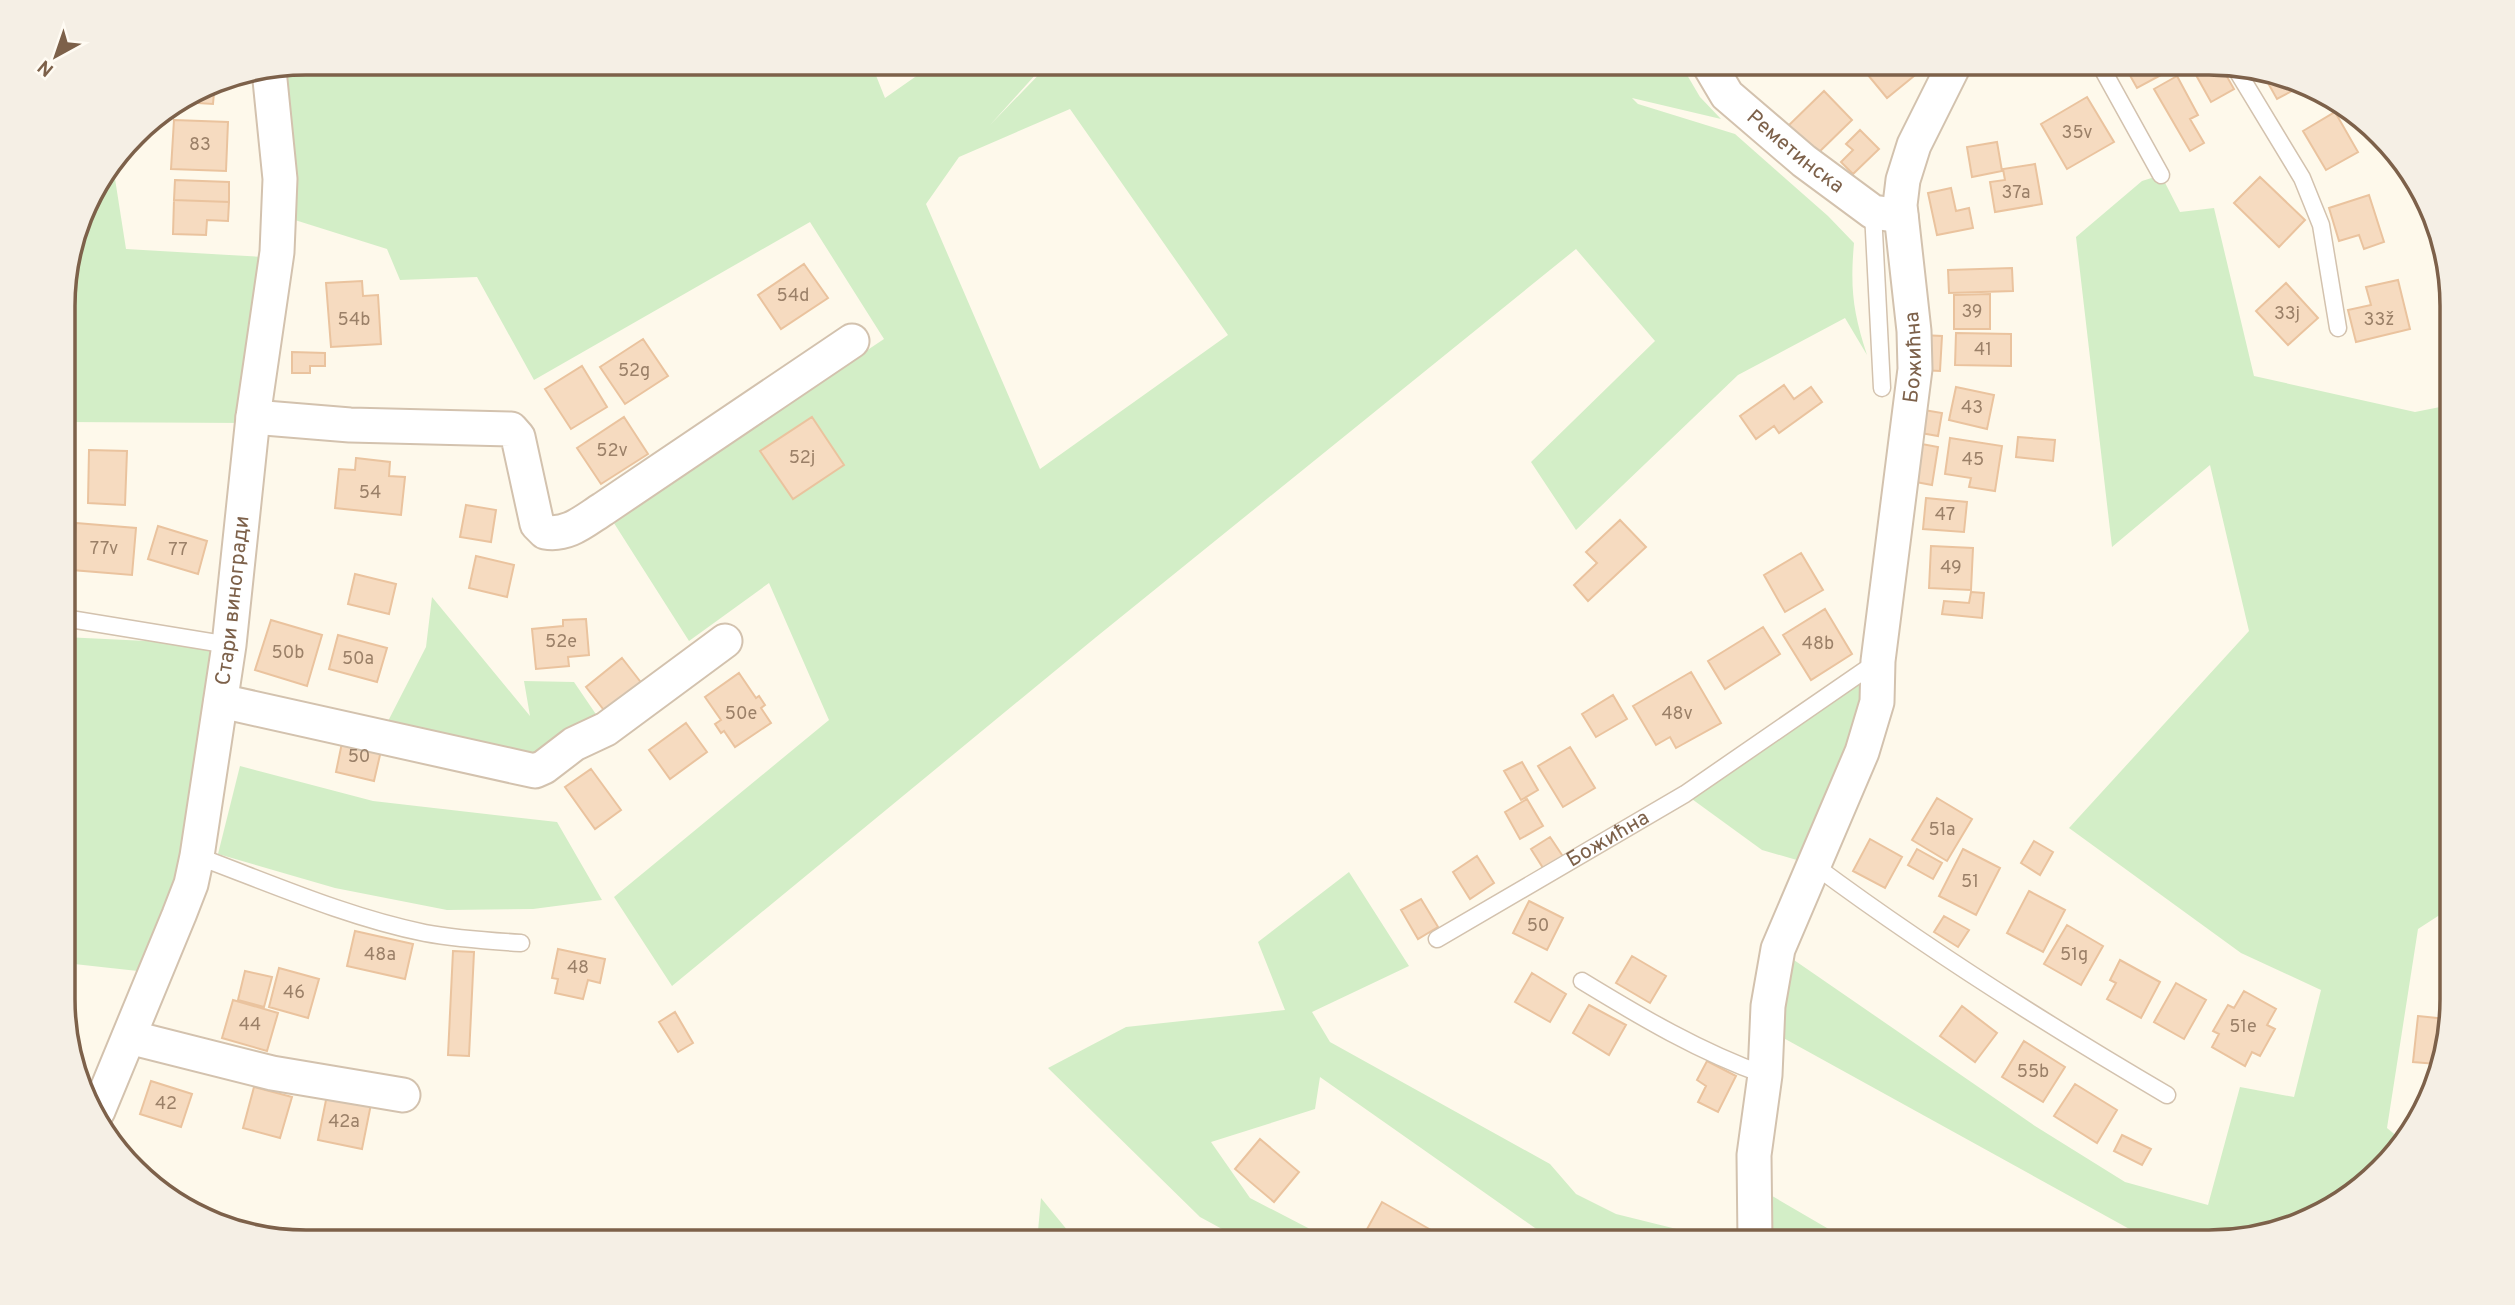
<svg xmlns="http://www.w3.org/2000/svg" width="2515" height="1305" font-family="Overpass,sans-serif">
	<rect width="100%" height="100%" fill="#fef9eb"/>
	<path fill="#d3eec7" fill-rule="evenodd" d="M 306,63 L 871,63 L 885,98 L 935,63 L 1046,63 L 990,125 L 1050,63 L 1680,63 L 1700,97 L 1721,119 L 1632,98 L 1638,104 L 1735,134 L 1828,216 L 1854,243 C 1850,289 1853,312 1867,355 L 1845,318 L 1738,375 L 1576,530 L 1531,462 L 1655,341 L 1576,249 L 1095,638 L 672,986 L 614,897 L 829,720 L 769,583 L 689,641 L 612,520 L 884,339 L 810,222 L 534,380 L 477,277 L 400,280 L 387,249 L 279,215 L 281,68 ZM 1070,109 L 1228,335 L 1040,469 L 926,204 L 959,157 Z
		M 113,166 L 126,249 L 263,257 L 246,423 L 64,422 L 64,290 L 88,198 Z
		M 2161,175 L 2180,212 L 2214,208 L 2254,376 L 2415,412 L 2450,405 L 2452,907 L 2418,929 L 2387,1128 L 2399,1138 L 2344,1201 L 2224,1241 L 2153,1242 L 1767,1029 L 1778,949 L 2035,1126 L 2125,1182 L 2208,1205 L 2240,1087 L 2294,1097 L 2321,990 L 2241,953 L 2069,828 L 2249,631 L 2210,465 L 2112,547 L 2076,237 L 2142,181 Z
		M 432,597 L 530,716 L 524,681 L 574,682 L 606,729 L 544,767 L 385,727 L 426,647 Z
		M 64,637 L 229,645 L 156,973 L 65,963 Z
		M 1878,661 L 1814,865 L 1762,850 L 1685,794 Z
		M 240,766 L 373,801 L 557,822 L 602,900 L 533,909 L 447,910 L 335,888 L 218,854 Z
		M 1349,872 L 1409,966 L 1312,1012 L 1330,1042 L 1550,1164 L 1576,1194 L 1616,1214 L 1729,1242 L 1552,1240 L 1320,1077 L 1315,1109 L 1211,1142 L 1250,1198 L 1335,1242 L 1246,1242 L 1200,1217 L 1048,1068 L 1126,1027 L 1285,1010 L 1258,942 Z
		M 1755,1186 L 1851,1242 L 1755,1242 Z
		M 1041,1198 L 1077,1242 L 1037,1242 Z"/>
	<path fill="#f6dbc0" stroke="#eac39e" stroke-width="2" d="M 1858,63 L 1911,63 L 1919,72 L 1887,98 Z
		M 2123,63 L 2155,63 L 2161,75 L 2137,88 Z
		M 2155,63 L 2182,63 L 2161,75 Z
		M 2215,64 L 2221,66 L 2234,89 L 2211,102 L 2196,75 Z
		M 2177,76 L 2198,115 L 2190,119 L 2204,143 L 2190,151 L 2154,89 Z
		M 2264,76 L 2303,85 L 2277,99 Z
		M 215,81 L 213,104 L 180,102 L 213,81 Z
		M 1824,91 L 1852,120 L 1815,156 L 1787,127 Z
		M 2087,97 L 2114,142 L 2067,169 L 2041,124 Z
		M 2335,112 L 2358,152 L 2326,170 L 2303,131 Z
		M 174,120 L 228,122 L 226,171 L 171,169 Z
		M 1860,130 L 1879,149 L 1853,174 L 1841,162 L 1853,150 L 1846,144 Z
		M 1997,142 L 2002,171 L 1972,177 L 1967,147 Z
		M 2035,164 L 2042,204 L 1995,212 L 1990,182 L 2005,180 L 2003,169 Z
		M 2260,177 L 2305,220 L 2279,247 L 2234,203 Z
		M 175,180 L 229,182 L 229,202 L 174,200 Z
		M 1951,188 L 1956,211 L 1969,208 L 1973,228 L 1937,235 L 1928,193 Z
		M 2369,195 L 2384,242 L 2364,249 L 2359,235 L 2339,241 L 2329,208 Z
		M 174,200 L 229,202 L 228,221 L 207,220 L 206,235 L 173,234 Z
		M 804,264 L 828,298 L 781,329 L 758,295 Z
		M 2012,268 L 2013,291 L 1949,293 L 1948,270 Z
		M 2398,280 L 2410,329 L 2356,342 L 2348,310 L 2371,305 L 2366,287 Z
		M 362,281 L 363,296 L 378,295 L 381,344 L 331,347 L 326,283 Z
		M 2286,283 L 2318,318 L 2288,345 L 2256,311 Z
		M 1990,294 L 1990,329 L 1954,329 L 1954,295 Z
		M 1956,333 L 2011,334 L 2011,366 L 1955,365 Z
		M 1921,335 L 1942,336 L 1940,371 L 1920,370 Z
		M 643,339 L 668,376 L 625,404 L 600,367 Z
		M 292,352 L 325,353 L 325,366 L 310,366 L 310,373 L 292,373 Z
		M 582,366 L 607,407 L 571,429 L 545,389 Z
		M 1784,385 L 1794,399 L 1811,387 L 1822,402 L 1779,433 L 1774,426 L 1756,439 L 1740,416 Z
		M 1956,387 L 1994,395 L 1987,429 L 1949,420 Z
		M 1918,409 L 1942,413 L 1938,436 L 1915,432 Z
		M 624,417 L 648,454 L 601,484 L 577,448 Z
		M 812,417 L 844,465 L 793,499 L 760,451 Z
		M 2018,437 L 2055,440 L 2053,461 L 2016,457 Z
		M 1950,438 L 2002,446 L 1995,491 L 1969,487 L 1971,478 L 1945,474 Z
		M 1911,442 L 1938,447 L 1932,485 L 1905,480 Z
		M 89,450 L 127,451 L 125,505 L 88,503 Z
		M 356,458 L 390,462 L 389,476 L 405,477 L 401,515 L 335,508 L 339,469 L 355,470 Z
		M 1926,498 L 1967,502 L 1964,532 L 1923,529 Z
		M 466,505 L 496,510 L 491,542 L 460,537 Z
		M 1620,520 L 1646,547 L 1588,601 L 1574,585 L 1597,563 L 1586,552 Z
		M 76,523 L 136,528 L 132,575 L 72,570 Z
		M 158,526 L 207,541 L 198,574 L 148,559 Z
		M 1931,546 L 1973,548 L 1971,590 L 1929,588 Z
		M 1801,553 L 1823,590 L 1785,612 L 1764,575 Z
		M 476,556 L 514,565 L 507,597 L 469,588 Z
		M 355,574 L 396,584 L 389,614 L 348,604 Z
		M 1971,592 L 1984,593 L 1982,618 L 1942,614 L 1944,601 L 1969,603 Z
		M 1825,609 L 1852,654 L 1811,680 L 1783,635 Z
		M 586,619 L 589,655 L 568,657 L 569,666 L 536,669 L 532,629 L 563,626 L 563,620 Z
		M 271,620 L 322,635 L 307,686 L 255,670 Z
		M 1763,627 L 1780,654 L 1725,689 L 1708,661 Z
		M 338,635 L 387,648 L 377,682 L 329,669 Z
		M 622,658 L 643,685 L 607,714 L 586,687 Z
		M 1691,672 L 1721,723 L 1676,748 L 1670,737 L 1656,745 L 1633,706 Z
		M 739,673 L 756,698 L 759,696 L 765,705 L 761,708 L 771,723 L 735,747 L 724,731 L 721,733 L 715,724 L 721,720 L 705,697 Z
		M 1613,695 L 1627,719 L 1596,737 L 1582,714 Z
		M 686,723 L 707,752 L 670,779 L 649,750 Z
		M 344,733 L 383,742 L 374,781 L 336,772 Z
		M 1570,747 L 1595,788 L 1563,807 L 1538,766 Z
		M 1522,762 L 1538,790 L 1521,800 L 1504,771 Z
		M 591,769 L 621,810 L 595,829 L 565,787 Z
		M 1937,798 L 1972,819 L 1947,861 L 1912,840 Z
		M 1527,799 L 1543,826 L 1520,839 L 1505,812 Z
		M 1550,837 L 1564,858 L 1545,871 L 1531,849 Z
		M 1870,839 L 1902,857 L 1885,888 L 1853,871 Z
		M 2034,841 L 2053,852 L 2040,875 L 2021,863 Z
		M 1917,849 L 1942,863 L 1933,879 L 1908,865 Z
		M 1963,849 L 2000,868 L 1976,915 L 1939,896 Z
		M 1477,856 L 1494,883 L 1470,899 L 1453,872 Z
		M 2029,891 L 2065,910 L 2043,952 L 2007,933 Z
		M 1421,899 L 1438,927 L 1418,939 L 1401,910 Z
		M 1529,901 L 1563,918 L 1547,950 L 1513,933 Z
		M 1944,916 L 1969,930 L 1958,947 L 1934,932 Z
		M 2067,925 L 2103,946 L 2081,985 L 2044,964 Z
		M 355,931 L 413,944 L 405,979 L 347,966 Z
		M 558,949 L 605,959 L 600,983 L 588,980 L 583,999 L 555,993 L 558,979 L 552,978 Z
		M 453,951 L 474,952 L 469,1056 L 448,1055 Z
		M 1632,956 L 1666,976 L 1650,1003 L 1616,983 Z
		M 2120,960 L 2160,982 L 2141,1018 L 2107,999 L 2116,983 L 2110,980 Z
		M 279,968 L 319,979 L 308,1018 L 269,1007 Z
		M 245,971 L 272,977 L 264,1007 L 238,1000 Z
		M 1532,973 L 1566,994 L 1550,1022 L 1515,1002 Z
		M 2176,983 L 2206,1000 L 2184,1039 L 2154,1022 Z
		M 2244,991 L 2276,1009 L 2267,1025 L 2275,1029 L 2260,1056 L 2252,1052 L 2245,1066 L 2212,1047 L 2219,1034 L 2213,1031 L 2228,1005 L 2234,1008 Z
		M 233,1000 L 278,1013 L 267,1051 L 222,1038 Z
		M 1589,1005 L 1626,1025 L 1609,1055 L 1573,1033 Z
		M 1962,1006 L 1997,1033 L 1975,1062 L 1940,1036 Z
		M 675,1012 L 693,1043 L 678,1052 L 659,1022 Z
		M 2418,1016 L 2447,1019 L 2437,1064 L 2413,1062 Z
		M 2024,1041 L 2065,1067 L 2043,1102 L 2002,1077 Z
		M 1707,1061 L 1736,1076 L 1718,1112 L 1698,1102 L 1706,1086 L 1697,1080 Z
		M 151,1081 L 192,1094 L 181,1127 L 140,1114 Z
		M 2075,1084 L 2117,1110 L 2097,1143 L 2054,1116 Z
		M 254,1087 L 292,1097 L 280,1138 L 243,1128 Z
		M 327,1095 L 371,1104 L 362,1149 L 318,1140 Z
		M 2122,1135 L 2151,1149 L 2142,1165 L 2114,1151 Z
		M 1260,1139 L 1299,1172 L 1274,1202 L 1235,1169 Z
		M 1382,1202 L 1452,1242 L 1361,1240 Z"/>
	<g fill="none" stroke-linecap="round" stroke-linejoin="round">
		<defs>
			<g id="lane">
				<path d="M 2099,63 L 2161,175"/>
				<path d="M 2236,69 L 2302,178 L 2321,225 L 2338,328"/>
				<path d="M 1873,212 L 1882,388"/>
				<path d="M 64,618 L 229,645"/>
				<path d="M 197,856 C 272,884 347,917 425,933 C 457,939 489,941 521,943"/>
				<path d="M 1814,865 C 1927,949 2046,1024 2167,1095"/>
				<path id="s1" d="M 1437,939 L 1685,794 L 1878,661"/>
				<path d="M 1582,981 C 1641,1017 1700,1052 1765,1075"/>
			</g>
			<g id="street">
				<path id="s2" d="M 1708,63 L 1727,95 L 1804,161 L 1873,212 L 1901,216"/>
				<path d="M 253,417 L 350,425 L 511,429 L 518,437 L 537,524 L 545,532 C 568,536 584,521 603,509 L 852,341"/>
				<path d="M 221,701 L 535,771 L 544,767 L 574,744 L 606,729 L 725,641"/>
				<path d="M 129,1037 L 272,1073 L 403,1095"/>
				<path id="s3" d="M 98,1111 L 179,915 L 191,884 L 197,856 L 229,645 L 253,417 L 277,252 L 280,179 L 269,70"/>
				<path id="s4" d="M 1755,1242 L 1754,1155 L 1765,1075 L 1768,1006 L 1778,949 L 1862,752 L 1877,702 L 1878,661 L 1915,369 L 1914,331 L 1900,205 L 1903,180 L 1914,145 L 1955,63"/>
			</g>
		</defs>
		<use href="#lane" stroke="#d3c2ae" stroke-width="19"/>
		<use href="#street" stroke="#d3c2ae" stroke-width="37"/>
		<use href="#lane" stroke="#fff" stroke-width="16"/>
		<use href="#street" stroke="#fff" stroke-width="33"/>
	</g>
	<g text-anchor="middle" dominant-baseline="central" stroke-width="5" stroke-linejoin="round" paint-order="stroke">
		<g font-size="18" fill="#9b8068">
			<text x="2077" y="133">35v</text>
			<text x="200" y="145">83</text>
			<text x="2016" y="193">37a</text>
			<text x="793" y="296">54d</text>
			<text x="1972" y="312">39</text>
			<text x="2287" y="314">33j</text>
			<text x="354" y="320">54b</text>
			<text x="2379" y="320">33ž</text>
			<text x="1983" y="350">41</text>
			<text x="634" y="371">52g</text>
			<text x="1972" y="408">43</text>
			<text x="612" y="451">52v</text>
			<text x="802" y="458">52j</text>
			<text x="1973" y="460">45</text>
			<text x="370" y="493">54</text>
			<text x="1945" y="515">47</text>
			<text x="104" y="549">77v</text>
			<text x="178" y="550">77</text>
			<text x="1951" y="568">49</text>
			<text x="561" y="642">52e</text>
			<text x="1818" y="644">48b</text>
			<text x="288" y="653">50b</text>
			<text x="358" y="659">50a</text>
			<text x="741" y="714">50e</text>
			<text x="1677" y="714">48v</text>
			<text x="359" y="757">50</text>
			<text x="1942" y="830">51a</text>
			<text x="1970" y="882">51</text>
			<text x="1538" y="926">50</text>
			<text x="380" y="955">48a</text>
			<text x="2074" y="955">51g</text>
			<text x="578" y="968">48</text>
			<text x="294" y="993">46</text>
			<text x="250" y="1025">44</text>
			<text x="2243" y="1027">51e</text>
			<text x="2033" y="1072">55b</text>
			<text x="166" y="1104">42</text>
			<text x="344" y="1122">42a</text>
		</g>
		<g font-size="21" fill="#7d614a" stroke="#fffbf3">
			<text stroke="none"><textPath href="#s2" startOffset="126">Реметинска</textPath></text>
			<text stroke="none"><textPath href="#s4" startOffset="908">Божићна</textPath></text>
			<text stroke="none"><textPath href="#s3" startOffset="532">Стари виногради</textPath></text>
			<text stroke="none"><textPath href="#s1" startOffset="198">Божићна</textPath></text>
		</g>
	</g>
	<path d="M0 0H2515V1305H0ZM306 75H2209A231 231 0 0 1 2440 306V999A231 231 0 0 1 2209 1230H306A231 231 0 0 1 75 999V306A231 231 0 0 1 306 75Z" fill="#f5efe5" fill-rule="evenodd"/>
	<path fill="none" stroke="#7d614a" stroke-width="3.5" d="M306 75H2209A231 231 0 0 1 2440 306V999A231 231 0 0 1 2209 1230H306A231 231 0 0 1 75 999V306A231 231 0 0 1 306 75Z"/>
	<g transform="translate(56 56) rotate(220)" stroke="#fffbf3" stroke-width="5" paint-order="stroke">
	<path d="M0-5L12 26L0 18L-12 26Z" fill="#7d614a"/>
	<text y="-10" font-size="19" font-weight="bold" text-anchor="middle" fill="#7d614a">N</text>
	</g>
</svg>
